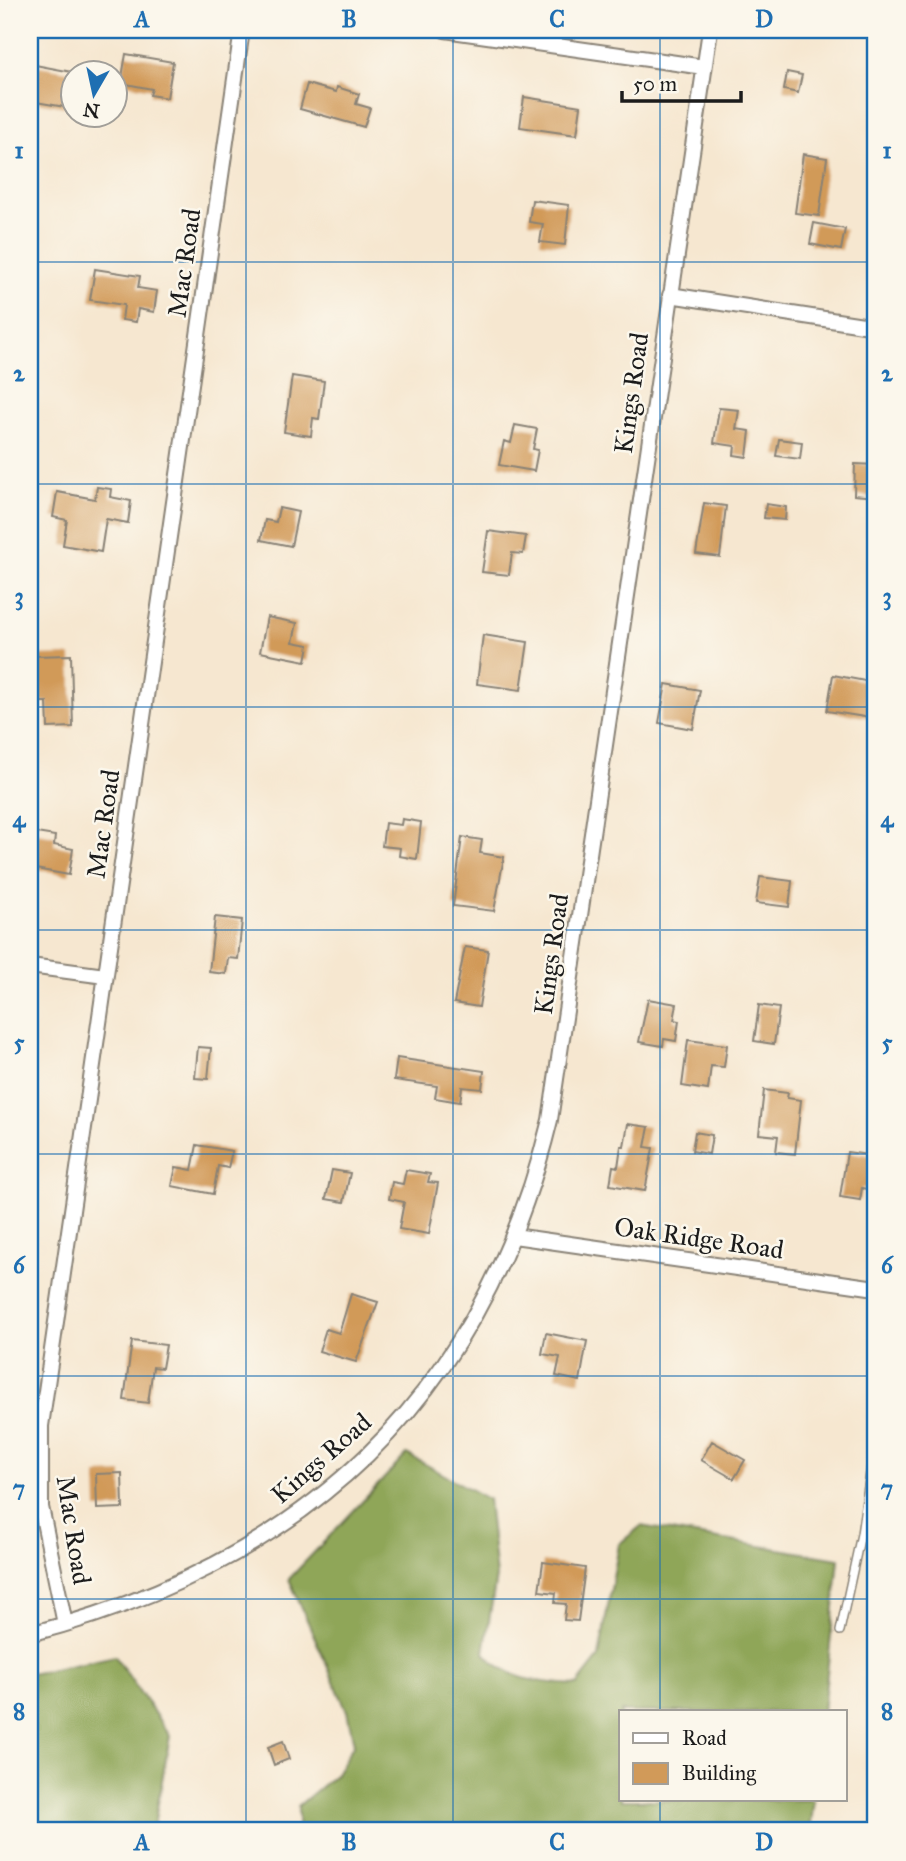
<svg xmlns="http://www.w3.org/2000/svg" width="906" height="1861" font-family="'IM FELL Great Primer',serif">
	<rect width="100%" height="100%" fill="#fbf7ec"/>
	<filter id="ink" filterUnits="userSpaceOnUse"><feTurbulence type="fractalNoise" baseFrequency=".0143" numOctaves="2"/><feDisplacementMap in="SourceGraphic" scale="14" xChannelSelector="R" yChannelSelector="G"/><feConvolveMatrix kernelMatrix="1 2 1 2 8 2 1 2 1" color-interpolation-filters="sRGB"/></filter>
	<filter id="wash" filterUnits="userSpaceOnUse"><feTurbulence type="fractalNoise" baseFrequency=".00686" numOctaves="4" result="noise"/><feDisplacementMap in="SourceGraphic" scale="28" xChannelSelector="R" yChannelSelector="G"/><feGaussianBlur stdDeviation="1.57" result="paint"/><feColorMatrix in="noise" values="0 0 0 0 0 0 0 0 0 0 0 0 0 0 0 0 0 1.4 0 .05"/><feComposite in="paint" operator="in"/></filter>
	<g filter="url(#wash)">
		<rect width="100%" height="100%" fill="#f6e7d0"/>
		<path fill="#8fa658" stroke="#56613a" stroke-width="2" d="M 407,1454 L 488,1499 L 496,1577 L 484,1653 C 511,1682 539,1682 577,1685 L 599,1657 L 619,1544 L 641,1526 L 839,1559 L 823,1712 L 621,1712 L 621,1800 L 814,1800 L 810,1831 L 298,1831 L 298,1806 L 335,1775 L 354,1744 L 347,1711 L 289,1579 Z
			M 115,1656 L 170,1736 L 153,1831 L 30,1831 L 30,1674 Z"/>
		<g id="blocks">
			<path fill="#d19a59" d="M 126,54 L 173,62 L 167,98 L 150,95 L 152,89 L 121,83 Z
				M 30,64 L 72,72 L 65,107 L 30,101 Z
				M 787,72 L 802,75 L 798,93 L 784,90 Z
				M 307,84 L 336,92 L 337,87 L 359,94 L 356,104 L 370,108 L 364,127 L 300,109 Z
				M 524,97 L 581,106 L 577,135 L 520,127 Z
				M 803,154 L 827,158 L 819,216 L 795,213 Z
				M 532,200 L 569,205 L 565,245 L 540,242 L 543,224 L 529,222 Z
				M 814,223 L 845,229 L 841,250 L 810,244 Z
				M 95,269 L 140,276 L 138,288 L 157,291 L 154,312 L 138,309 L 136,322 L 122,320 L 124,305 L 90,300 Z
				M 292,376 L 324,381 L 319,419 L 313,418 L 311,436 L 284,432 Z
				M 719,408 L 739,410 L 736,429 L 750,431 L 747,457 L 734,455 L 735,446 L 714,443 Z
				M 515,425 L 537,429 L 533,449 L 538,450 L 534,471 L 499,465 L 504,441 L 511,443 Z
				M 779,439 L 802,442 L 800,459 L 776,456 Z
				M 855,464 L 876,465 L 876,497 L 854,495 Z
				M 97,487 L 111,489 L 110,497 L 131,501 L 128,523 L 106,519 L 101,552 L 63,545 L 67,520 L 53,517 L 57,492 L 95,499 Z
				M 704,503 L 726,506 L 720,557 L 696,554 Z
				M 766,504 L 786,507 L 785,520 L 764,518 Z
				M 279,508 L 298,512 L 291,546 L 261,540 L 265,520 L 276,522 Z
				M 488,531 L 526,536 L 523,554 L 512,553 L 509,575 L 482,572 Z
				M 267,617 L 297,623 L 293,642 L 309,645 L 306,661 L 260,652 Z
				M 483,635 L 528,642 L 521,690 L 477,684 Z
				M 71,655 L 73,727 L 48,728 L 47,702 L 37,702 L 32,656 Z
				M 833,675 L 876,683 L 871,718 L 827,711 Z
				M 666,684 L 700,690 L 693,729 L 659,723 Z
				M 402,819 L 421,822 L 417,859 L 399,856 L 400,848 L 382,846 L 385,823 L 401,825 Z
				M 30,832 L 55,836 L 54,845 L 73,849 L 69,875 L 30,868 Z
				M 462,837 L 482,840 L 480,853 L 504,857 L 494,911 L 453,906 Z
				M 760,877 L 792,881 L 789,907 L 756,903 Z
				M 215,917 L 242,920 L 238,959 L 228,958 L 226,974 L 209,972 Z
				M 465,947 L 488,950 L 479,1007 L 454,1003 Z
				M 648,999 L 677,1004 L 674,1020 L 679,1021 L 676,1041 L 664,1039 L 663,1046 L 639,1042 Z
				M 759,1005 L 779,1008 L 774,1044 L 754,1041 Z
				M 688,1040 L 727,1045 L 724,1067 L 711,1066 L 708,1090 L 682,1086 Z
				M 198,1047 L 211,1048 L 208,1079 L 195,1078 Z
				M 397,1058 L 484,1071 L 482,1089 L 462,1087 L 460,1102 L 435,1098 L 437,1086 L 394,1080 Z
				M 764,1090 L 788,1093 L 787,1098 L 801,1100 L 795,1154 L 776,1152 L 778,1136 L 759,1134 Z
				M 628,1124 L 649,1127 L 645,1147 L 653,1148 L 645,1191 L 610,1185 L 613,1166 L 618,1167 L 621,1146 L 624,1146 Z
				M 695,1132 L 712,1135 L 709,1154 L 692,1151 Z
				M 197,1145 L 232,1151 L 228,1168 L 218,1166 L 213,1194 L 172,1186 L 176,1167 L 192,1170 Z
				M 847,1152 L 876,1156 L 876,1191 L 862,1188 L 860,1200 L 840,1197 Z
				M 332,1170 L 350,1173 L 344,1202 L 326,1199 Z
				M 406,1170 L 430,1174 L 428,1182 L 438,1183 L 429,1234 L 399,1229 L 404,1202 L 389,1199 L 392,1182 L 403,1184 Z
				M 351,1294 L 378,1302 L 356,1362 L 319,1351 L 326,1329 L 339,1333 Z
				M 546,1333 L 587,1341 L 580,1381 L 556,1376 L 560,1357 L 542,1354 Z
				M 132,1341 L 166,1345 L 162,1368 L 153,1367 L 148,1403 L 124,1400 Z
				M 712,1441 L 745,1460 L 734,1479 L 701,1460 Z
				M 122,1473 L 123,1508 L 97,1509 L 96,1474 Z
				M 543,1562 L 585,1568 L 578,1621 L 564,1620 L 566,1604 L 555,1603 L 556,1593 L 539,1591 Z
				M 283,1741 L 289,1759 L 274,1765 L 268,1747 Z"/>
		</g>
	</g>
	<g filter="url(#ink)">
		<use href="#blocks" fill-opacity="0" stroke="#898276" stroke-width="2"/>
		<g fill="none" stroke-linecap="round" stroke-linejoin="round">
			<defs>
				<path id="lane" d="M 840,1631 L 861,1534 L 876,1432"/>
				<path id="street" d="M 445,30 L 704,67
					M 670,295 L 876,327
					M 30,966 L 105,976
					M 514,1236 L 876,1288
					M 65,1624 L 41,1507 L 41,1426 L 242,30
					M 30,1634 C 304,1563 482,1399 550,1120 L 710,30"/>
			</defs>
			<use href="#lane" stroke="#898276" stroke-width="10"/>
			<use href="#street" stroke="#898276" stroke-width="18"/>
			<use href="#lane" stroke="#fff" stroke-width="7"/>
			<use href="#street" stroke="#fff" stroke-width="14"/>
		</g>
	</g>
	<path fill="none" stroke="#1f6fb2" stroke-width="2" stroke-opacity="0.55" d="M 246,30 L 246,1831M 453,30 L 453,1831M 660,30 L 660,1712M 30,262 L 876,262M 30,484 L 876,484M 30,707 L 876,707M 30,930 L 876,930M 30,1154 L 876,1154M 30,1376 L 876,1376M 30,1599 L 876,1599M 660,1800 L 660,1831"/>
	<g text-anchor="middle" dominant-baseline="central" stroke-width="5" stroke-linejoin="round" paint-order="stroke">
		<g font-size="26" fill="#1c1c1c" stroke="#fbf7ec">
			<text transform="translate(184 263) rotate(-82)">Mac Road</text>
			<text transform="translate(631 393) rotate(-82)">Kings Road</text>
			<text transform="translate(103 824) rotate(-82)">Mac Road</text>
			<text transform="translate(551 954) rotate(-82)">Kings Road</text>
			<text transform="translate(699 1238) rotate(8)">Oak Ridge Road</text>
			<text transform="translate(321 1458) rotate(-41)">Kings Road</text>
			<text transform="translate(74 1530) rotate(81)">Mac Road</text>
		</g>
	</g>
	<rect width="906" height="1861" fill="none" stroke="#fbf7ec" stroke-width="77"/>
	<rect x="619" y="1710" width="228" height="91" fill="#fbf7ec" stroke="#a29f99" stroke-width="2"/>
	<rect x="633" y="1733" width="35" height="10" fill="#ffffff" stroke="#a29f99" stroke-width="2"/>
	<text x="682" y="1745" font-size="21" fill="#1c1c1c">Road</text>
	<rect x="633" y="1763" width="35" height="21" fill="#d19a59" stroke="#a29f99" stroke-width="2"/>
	<text x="682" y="1780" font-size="21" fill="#1c1c1c">Building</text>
	<g transform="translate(94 94) rotate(189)"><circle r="33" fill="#fbf7ec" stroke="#a29f99" stroke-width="2"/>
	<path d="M0-5L12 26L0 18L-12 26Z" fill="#1f6fb2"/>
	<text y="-10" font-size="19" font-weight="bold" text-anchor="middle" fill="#1c1c1c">N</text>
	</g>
	<path d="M622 91v10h119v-10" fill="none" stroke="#1c1c1c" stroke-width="3.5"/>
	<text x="633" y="91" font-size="21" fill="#1c1c1c" stroke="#fbf7ec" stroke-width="5" paint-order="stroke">50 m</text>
	<rect x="38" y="38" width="829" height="1784" fill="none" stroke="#1f6fb2" stroke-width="2.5"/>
	<g font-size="23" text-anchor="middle" font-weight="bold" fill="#1f6fb2">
		<text x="142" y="27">A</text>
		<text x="349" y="27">B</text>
		<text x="557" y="27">C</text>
		<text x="764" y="27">D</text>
		<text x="19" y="158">1</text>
		<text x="887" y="158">1</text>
		<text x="19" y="381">2</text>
		<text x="887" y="381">2</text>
		<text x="19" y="604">3</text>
		<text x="887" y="604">3</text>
		<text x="19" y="827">4</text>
		<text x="887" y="827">4</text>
		<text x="19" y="1050">5</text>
		<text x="887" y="1050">5</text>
		<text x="19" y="1273">6</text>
		<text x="887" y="1273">6</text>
		<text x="19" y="1496">7</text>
		<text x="887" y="1496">7</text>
		<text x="19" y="1719">8</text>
		<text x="887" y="1719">8</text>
		<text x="142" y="1850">A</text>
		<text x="349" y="1850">B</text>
		<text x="557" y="1850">C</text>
		<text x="764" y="1850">D</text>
	</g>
</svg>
